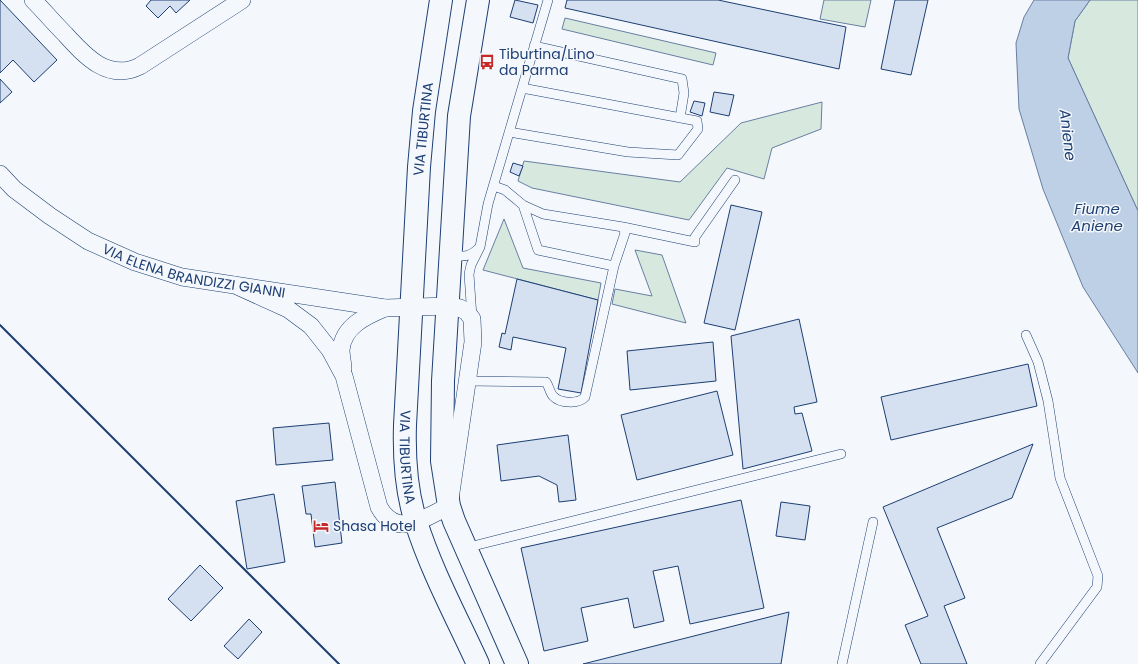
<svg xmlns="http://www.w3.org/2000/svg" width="1138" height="664" font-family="Poppins,sans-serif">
	<rect width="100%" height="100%" fill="#f4f7fb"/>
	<path fill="#d7e8df" stroke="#687fa3" d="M 824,0 L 871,0 L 865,27 L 820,19 Z
		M 1090,0 L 1138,0 L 1138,211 L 1068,58 L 1075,21 Z
		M 565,18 L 716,53 L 713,65 L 562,29 Z
		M 822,102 L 821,129 L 772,148 L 764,179 L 727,168 L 689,220 L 532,188 L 518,181 L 524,161 L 680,182 L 741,123 Z
		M 504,219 L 523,268 L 601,283 L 598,300 L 483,270 Z
		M 635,250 L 662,255 L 686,323 L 612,304 L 615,289 L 652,296 Z"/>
	<path fill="#bed0e5" stroke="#687fa3" d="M 1034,0 L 1090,0 L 1075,21 L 1068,58 L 1138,211 L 1138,373 L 1083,287 L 1043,189 L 1019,109 L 1016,43 L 1024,17 Z"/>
	<path fill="#d5e0f0" stroke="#1d3f73" d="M 0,0 L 57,60 L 34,82 L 13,60 L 0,73 Z
		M 151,0 L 190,0 L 176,13 L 170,6 L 158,18 L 146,6 Z
		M 515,0 L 538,5 L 533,23 L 510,17 Z
		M 567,0 L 718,0 L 846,27 L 839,69 L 565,8 Z
		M 895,0 L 928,0 L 911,75 L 881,69 Z
		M 0,79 L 12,92 L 0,103 Z
		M 714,92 L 734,95 L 729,116 L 710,112 Z
		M 694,101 L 705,103 L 702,116 L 690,112 Z
		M 513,163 L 523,166 L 519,176 L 510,172 Z
		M 731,205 L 762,212 L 735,330 L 704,323 Z
		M 517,279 L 598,300 L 581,393 L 558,389 L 566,348 L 513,337 L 511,350 L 499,347 L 502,333 L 505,334 Z
		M 799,319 L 817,402 L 794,407 L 795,414 L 802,413 L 812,451 L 743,469 L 731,336 Z
		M 713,342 L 716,381 L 630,390 L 627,351 Z
		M 1028,364 L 1037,406 L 891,440 L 881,397 Z
		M 717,391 L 733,455 L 637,480 L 621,415 Z
		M 329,423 L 333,460 L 276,465 L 273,428 Z
		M 568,435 L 576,500 L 559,502 L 557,485 L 539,476 L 501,481 L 497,445 Z
		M 1033,444 L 1012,498 L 937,528 L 965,598 L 944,606 L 967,664 L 921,664 L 905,625 L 928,616 L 883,507 Z
		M 335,482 L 342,543 L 315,547 L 311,514 L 306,514 L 302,486 Z
		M 274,494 L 285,562 L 247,569 L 236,501 Z
		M 741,500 L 764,608 L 690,624 L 678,566 L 653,571 L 664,621 L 634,628 L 628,598 L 581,608 L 588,641 L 544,651 L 521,548 Z
		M 781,502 L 810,506 L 805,540 L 776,536 Z
		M 200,565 L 223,588 L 191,621 L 168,599 Z
		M 789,612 L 781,664 L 583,664 Z
		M 249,619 L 262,632 L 238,659 L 224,646 Z"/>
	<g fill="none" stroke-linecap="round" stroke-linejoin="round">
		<defs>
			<path id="service" d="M 534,46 L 682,79 L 684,93 L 680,118
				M 509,132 L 628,152 L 678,155 L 698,129 L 697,121 L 522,88
				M 494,186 L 505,190 L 523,205 L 538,250 L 614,266 L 625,233 L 623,227 L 543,214 L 523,205
				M 623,227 L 695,242 L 695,237 L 735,180
				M 452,255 C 463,257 470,257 479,248
				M 472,317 L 469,274 L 471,265 L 480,247 L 488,204 L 548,0
				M 1026,335 L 1038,362 L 1048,401 L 1060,478 L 1098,576 L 1097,587 L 1040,664
				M 468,381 L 546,382 C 549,386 550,393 553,396 C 560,404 579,404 585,397 L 614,266
				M 465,548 L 841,454
				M 842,664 L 873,522"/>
			<g id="minor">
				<path d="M 33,0 C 44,11 54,23 65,34 C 85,56 108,82 140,66 L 242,0"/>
				<path id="s1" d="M 0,174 L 14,189 L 50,216 L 88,241 L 135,262 L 182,277 L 385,308 L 448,306 L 460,308 L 467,312 L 472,319 L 473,342 L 449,506 C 424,518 397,539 379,507 L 344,376 L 330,350 L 311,326 L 288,309 L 235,285"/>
				<path d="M 343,369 C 343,363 341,356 341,350 C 343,326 366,316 385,308"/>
			</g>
			<g id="primary">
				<path id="s2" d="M 441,0 L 424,111 L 419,167 L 405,425 C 404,457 406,491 416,522 C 431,570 457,618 478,664"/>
				<path d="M 478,0 L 459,116 L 443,381 L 442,461 L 449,506 L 454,521 L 517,664"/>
			</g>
		</defs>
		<use href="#service" stroke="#1d3f73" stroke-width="10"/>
		<use href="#minor" stroke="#1d3f73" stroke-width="18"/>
		<use href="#primary" stroke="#1d3f73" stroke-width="24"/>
		<use href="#service" stroke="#f4f7fb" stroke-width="9"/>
		<use href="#minor" stroke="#f4f7fb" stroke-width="17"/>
		<use href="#primary" stroke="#f4f7fb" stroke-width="22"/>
		<path stroke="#1d3f73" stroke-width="2" d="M 0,325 L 339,664"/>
	</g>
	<defs>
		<symbol id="bus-bare" viewBox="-9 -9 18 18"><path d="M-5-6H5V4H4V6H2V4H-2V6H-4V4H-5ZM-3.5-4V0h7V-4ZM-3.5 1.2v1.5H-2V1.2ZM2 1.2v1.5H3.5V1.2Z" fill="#c62828" stroke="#f4f7fb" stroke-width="2.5" paint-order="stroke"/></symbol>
		<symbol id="hotel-bare" viewBox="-9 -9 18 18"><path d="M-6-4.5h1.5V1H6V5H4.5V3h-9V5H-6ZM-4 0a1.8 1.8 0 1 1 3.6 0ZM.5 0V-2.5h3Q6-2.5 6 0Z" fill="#c62828" stroke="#f4f7fb" stroke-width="2.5" paint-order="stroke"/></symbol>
	</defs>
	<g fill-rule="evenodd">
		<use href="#bus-bare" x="476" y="51" width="22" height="22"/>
		<use href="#hotel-bare" x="310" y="515" width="22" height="22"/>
	</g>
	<g text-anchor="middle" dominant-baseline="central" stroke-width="3" stroke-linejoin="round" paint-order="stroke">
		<g font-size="14" fill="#1d3f73" stroke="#f4f7fb" text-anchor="start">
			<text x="499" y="54">Tiburtina/Lino<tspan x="499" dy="16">da Parma</tspan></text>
			<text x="333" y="526">Shasa Hotel</text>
		</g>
		<g font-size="14" fill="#1d3f73" stroke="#f4f7fb">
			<text transform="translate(423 129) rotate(-84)">VIA TIBURTINA</text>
			<text stroke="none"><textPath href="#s1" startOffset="222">VIA ELENA BRANDIZZI GIANNI</textPath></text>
			<text stroke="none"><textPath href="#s2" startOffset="459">VIA TIBURTINA</textPath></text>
		</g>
		<g font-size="15" font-style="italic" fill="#1d3f73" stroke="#f4f7fb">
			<text transform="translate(1068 135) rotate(83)">Aniene</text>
			<text x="1097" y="208">Fiume<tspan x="1097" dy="17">Aniene</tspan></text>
		</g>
	</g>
</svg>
